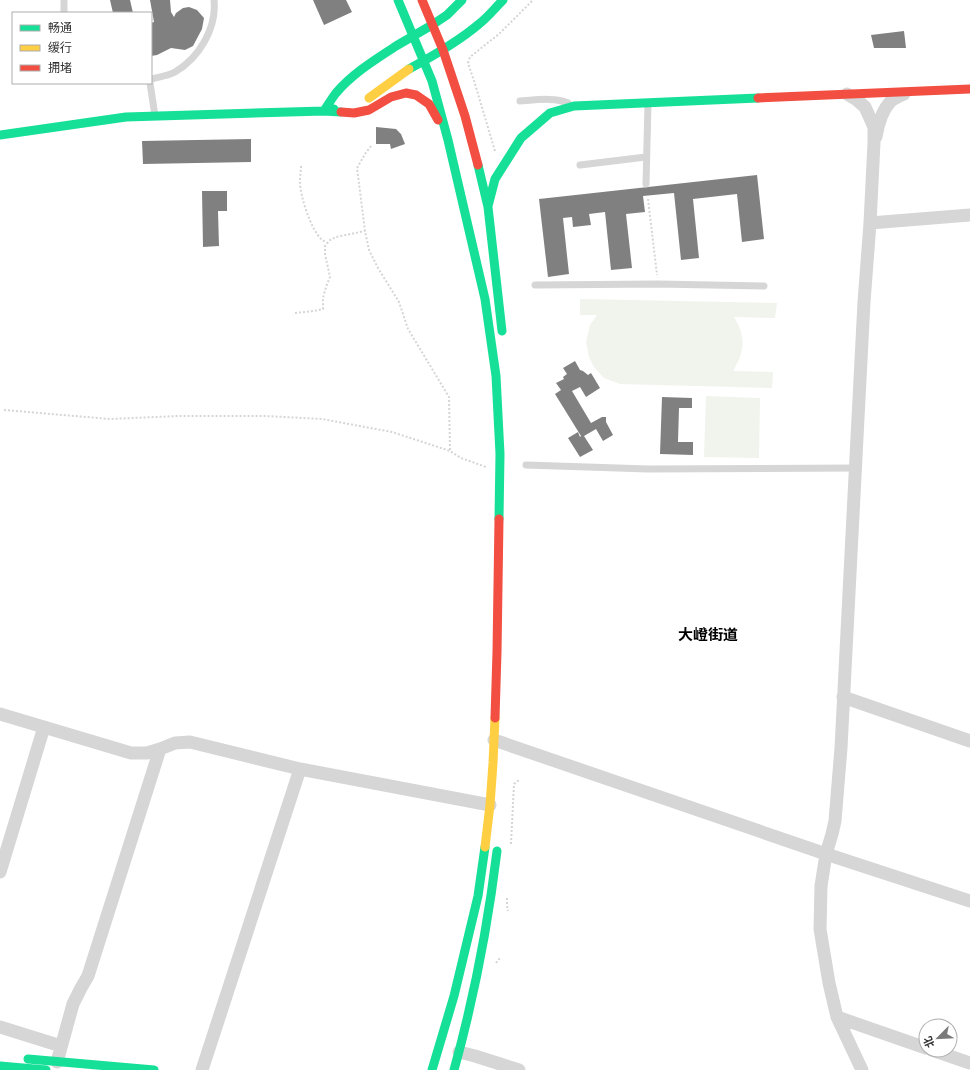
<svg xmlns="http://www.w3.org/2000/svg" width="970" height="1070" font-family="Overpass,'Noto Sans SC',sans-serif">
	<rect width="100%" height="100%" fill="#fff"/>
	<path fill="#f0f4ed" d="M 580,299 L 777,303 L 775,318 L 734,317 C 746,337 745,351 733,371 L 773,372 L 772,388 L 620,384 L 604,378 L 594,367 L 589,357 L 586,342 L 590,325 L 597,315 L 580,315 Z
		M 706,396 L 760,398 L 759,458 L 704,457 Z"/>
	<path fill="#808080" d="M 110,0 L 130,0 L 133,13 L 113,13 Z
		M 150,0 L 170,0 L 171,12 L 174,17 L 176,13 L 183,8 L 189,7 L 197,10 L 204,18 L 202,29 L 193,46 L 185,50 L 171,48 L 157,55 L 151,56 L 151,23 L 154,22 Z
		M 313,0 L 346,0 L 352,12 L 324,25 Z
		M 904,31 L 906,48 L 874,48 L 871,35 Z
		M 376,127 L 396,129 L 401,134 L 405,144 L 391,149 L 390,144 L 376,144 Z
		M 251,139 L 251,162 L 143,164 L 142,141 Z
		M 757,175 L 764,239 L 742,242 L 737,194 L 693,199 L 699,258 L 681,260 L 674,193 L 643,196 L 645,212 L 626,214 L 632,268 L 611,270 L 605,212 L 589,214 L 591,225 L 573,227 L 572,217 L 563,218 L 569,274 L 548,277 L 539,199 Z
		M 202,191 L 227,191 L 227,211 L 218,211 L 219,246 L 203,247 Z
		M 575,361 L 580,370 L 583,371 L 588,375 L 591,373 L 600,388 L 586,397 L 580,387 L 572,391 L 591,423 L 602,417 L 606,417 L 606,422 L 613,435 L 603,441 L 596,429 L 584,436 L 593,450 L 580,457 L 568,438 L 578,432 L 580,437 L 581,436 L 555,394 L 561,390 L 556,383 L 564,379 L 563,377 L 567,374 L 563,368 Z
		M 662,397 L 692,398 L 692,408 L 679,408 L 678,442 L 693,442 L 693,455 L 660,454 Z"/>
	<g fill="none" stroke-linecap="round" stroke-linejoin="round">
		<path stroke="#d5d5d5" stroke-width="2" stroke-dasharray="2 2" stroke-linecap="butt" d="M 371,146 L 365,154 L 357,168 L 365,231 L 369,250 L 378,268 L 399,302 L 408,329 L 449,397 L 450,451
			M 495,151 L 475,84 L 468,63 L 470,57 L 499,34 L 533,0
			M 301,166 C 301,171 300,176 300,182 C 300,196 311,230 322,240 C 324,241 326,242 327,243
			M 648,199 L 657,275
			M 295,313 L 314,311 L 323,309 L 323,298 L 326,287 L 330,277 L 325,254 L 325,246 L 330,240 L 336,237 L 365,231
			M 4,410 L 110,419 L 178,416 L 265,416 L 322,419 L 392,432 L 450,451 L 461,458 L 486,467
			M 511,844 L 514,784 L 519,780
			M 507,898 L 507,906 L 508,911
			M 496,963 L 500,958"/>
		<path stroke="#d6d6d6" stroke-width="7" d="M 64,13 L 64,0
			M 151,79 C 158,77 168,76 175,72 C 199,58 217,28 214,0
			M 150,83 L 155,116
			M 520,101 C 534,100 556,97 568,103
			M 580,165 L 646,157
			M 646,184 L 648,103
			M 535,285 L 658,284 L 764,286
			M 526,465 L 648,469 L 856,468"/>
		<path stroke="#d6d6d6" stroke-width="13" d="M 847,94 L 857,100 L 865,107 L 874,127 L 874,143 L 870,223 L 864,302 L 841,748 L 835,821 L 832,834 L 826,854 L 821,886 L 820,929 L 829,983 L 837,1017 L 862,1070
			M 876,137 C 878,125 882,111 890,102 C 894,98 899,96 904,94
			M 870,223 L 970,215
			M 843,697 L 970,741
			M 0,714 L 131,753 L 147,753 L 160,749 L 175,743 L 190,742 L 300,769
			M 494,740 L 826,854 L 970,901
			M 0,872 L 44,727
			M 837,1017 L 926,1048
			M 0,1027 L 61,1046
			M 932,1050 L 970,1063
			M 459,1052 L 475,1056 L 519,1070
			M 57,1062 L 73,1004 L 81,988 L 88,976 L 160,749
			M 202,1070 L 300,769 L 490,805"/>
		<path stroke="#16e098" stroke-width="9" d="M 398,0 L 432,81 L 448,140 L 485,299 L 496,376 L 500,454 L 499,519
			M 396,46 L 432,25 L 447,15 L 462,0
			M 409,69 C 433,56 458,42 479,24 C 488,17 495,8 503,0
			M 334,109 L 324,111 C 328,105 332,98 336,93 C 353,73 375,60 396,46
			M 0,135 L 126,117 L 324,111 L 341,112
			M 478,165 L 488,207 L 502,331
			M 488,206 L 495,179 L 521,138 L 550,113 L 574,106 L 758,98
			M 28,1059 L 154,1070
			M 0,1066 L 46,1070
			M 432,1070 L 454,996 L 478,896 L 485,847
			M 454,1070 C 474,998 488,925 497,851"/>
		<path stroke="#ffcf43" stroke-width="9" d="M 369,98 L 409,69
			M 485,847 L 490,805 L 493,763 L 495,718"/>
		<path stroke="#f24e42" stroke-width="9" d="M 422,0 L 443,50 L 465,116 L 478,165
			M 758,98 L 970,89
			M 341,112 L 354,113 L 369,110 L 391,97 L 406,93 L 416,95 L 429,104 L 438,120
			M 495,718 L 497,652 L 499,519"/>
	</g>
	<g text-anchor="middle" dominant-baseline="central" stroke-width="4" stroke-linejoin="round" paint-order="stroke">
		<g font-size="15" font-weight="bold" fill="#000" stroke="#fff">
			<text x="708" y="636">大嶝街道</text>
		</g>
	</g>
	<rect x="12" y="12" width="140" height="72" fill="#ffffff" stroke="#adadad"/>
	<rect x="20" y="25" width="20" height="6" fill="#16e098" stroke="#adadad"/>
	<text x="48" y="32" font-size="12" fill="#323232">畅通</text>
	<rect x="20" y="45" width="20" height="6" fill="#ffcf43" stroke="#adadad"/>
	<text x="48" y="52" font-size="12" fill="#323232">缓行</text>
	<rect x="20" y="65" width="20" height="6" fill="#f24e42" stroke="#adadad"/>
	<text x="48" y="72" font-size="12" fill="#323232">拥堵</text>
	<g transform="translate(938 1038) rotate(246)"><circle r="19" fill="#ffffff" stroke="#adadad"/>
	<path d="M0-3L7 15L0 10L-7 15Z" fill="#7a7a7a"/>
	<text y="-6" font-size="11" font-weight="bold" text-anchor="middle" fill="#323232">北</text>
	</g>
</svg>
